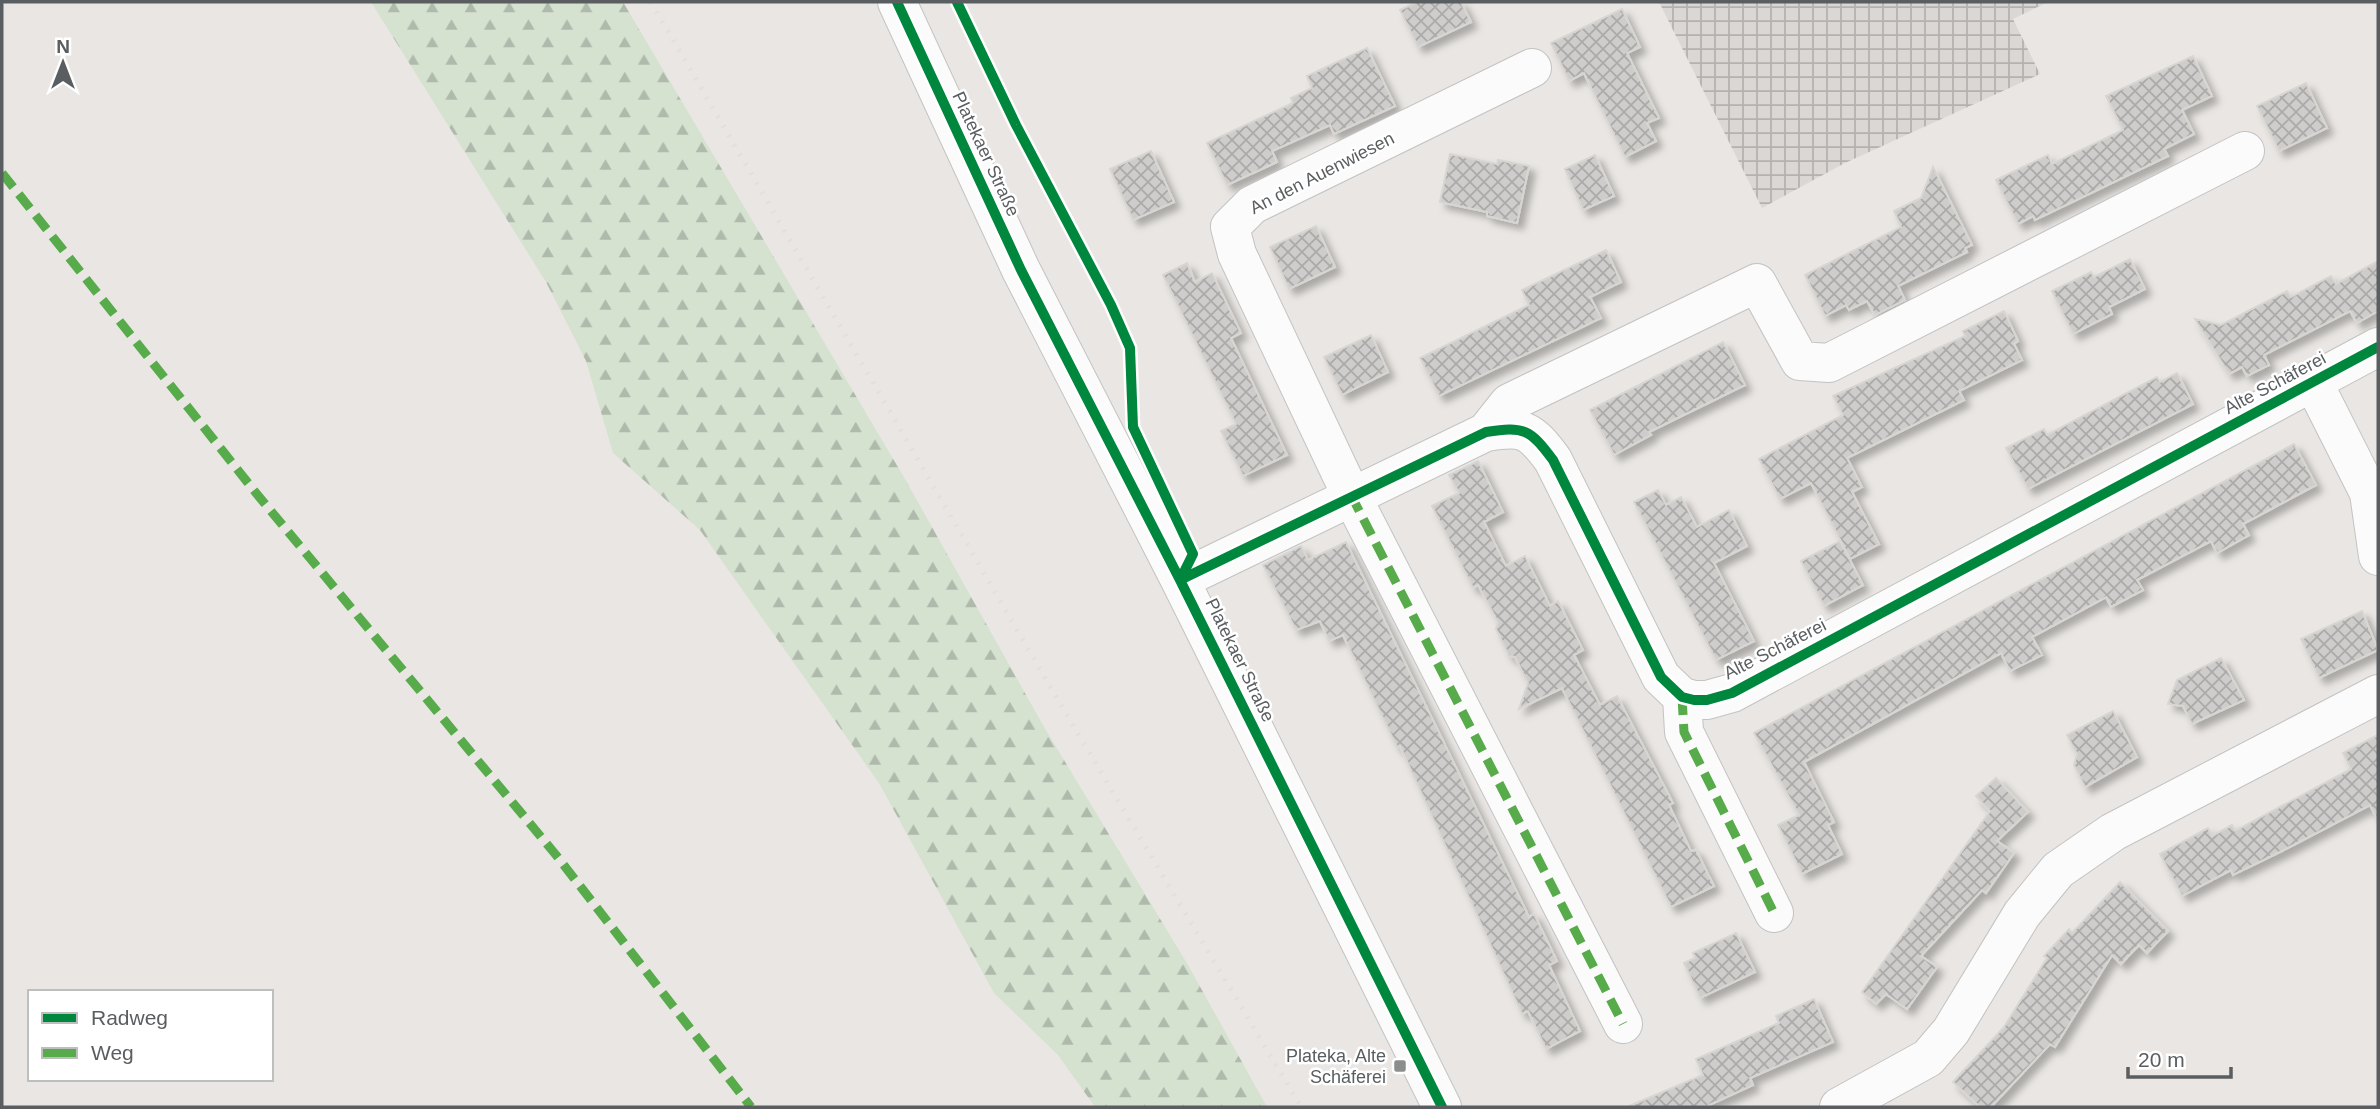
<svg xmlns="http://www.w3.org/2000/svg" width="2380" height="1109" font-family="Helvetica,sans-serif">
	<defs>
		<pattern id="industrial-grid" width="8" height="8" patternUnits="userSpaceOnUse" patternTransform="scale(1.75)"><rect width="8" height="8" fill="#dad7d5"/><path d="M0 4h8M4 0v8" fill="none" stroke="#b4b2b0"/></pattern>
		<pattern id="forest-firs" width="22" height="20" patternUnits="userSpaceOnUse" patternTransform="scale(1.75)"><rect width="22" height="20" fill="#d5e2d0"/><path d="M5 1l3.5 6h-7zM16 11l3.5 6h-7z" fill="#b0baac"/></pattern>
		<pattern id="building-cross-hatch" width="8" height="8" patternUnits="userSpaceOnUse" patternTransform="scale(1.75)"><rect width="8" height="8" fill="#cfcdcc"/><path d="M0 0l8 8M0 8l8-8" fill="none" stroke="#abaaa9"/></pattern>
		<filter id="shadow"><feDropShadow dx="6" dy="6" stdDeviation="3.5" flood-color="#0004"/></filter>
	</defs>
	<rect width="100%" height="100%" fill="#e9e6e3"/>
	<path fill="url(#industrial-grid)" d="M 1659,2 L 2048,2 L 2013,19 L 2040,74 L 1845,163 L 1762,208 Z"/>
	<path fill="url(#forest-firs)" d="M 371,2 L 623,2 L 905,479 L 1044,727 L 1188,965 L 1267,1107 L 1095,1107 L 1058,1055 L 994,993 L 879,783 L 700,530 L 613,453 L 586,361 L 546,282 Z"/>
	<path fill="url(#building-cross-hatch)" stroke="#d8d6d2" stroke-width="2" filter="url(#shadow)" d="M 1417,2 L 1461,2 L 1471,22 L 1418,47 L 1400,10 Z
		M 1622,9 L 1640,47 L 1627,53 L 1659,118 L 1647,123 L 1656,141 L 1625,157 L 1584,73 L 1569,81 L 1551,43 Z
		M 1367,48 L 1395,106 L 1334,134 L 1330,125 L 1272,151 L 1277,162 L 1227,185 L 1207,143 L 1293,103 L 1291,98 L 1312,88 L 1307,76 Z
		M 2193,56 L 2212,96 L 2182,110 L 2194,134 L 2164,149 L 2168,156 L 2035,220 L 2033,216 L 2018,224 L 1996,180 L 2048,155 L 2052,164 L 2123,130 L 2106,96 Z
		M 2306,83 L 2327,128 L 2279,151 L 2257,106 Z
		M 1151,151 L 1174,202 L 1133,220 L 1110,169 Z
		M 1450,154 L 1497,164 L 1498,160 L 1529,166 L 1517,223 L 1487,216 L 1487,212 L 1440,202 Z
		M 1595,155 L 1614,196 L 1583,210 L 1565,169 Z
		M 1933,167 L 1972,245 L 1965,248 L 1967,252 L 1898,286 L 1905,300 L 1875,315 L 1867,301 L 1849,310 L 1846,305 L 1825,316 L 1805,275 L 1901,227 L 1894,211 L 1921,198 Z
		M 1316,226 L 1335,267 L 1289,289 L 1270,247 Z
		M 1606,250 L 1621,282 L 1590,297 L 1601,318 L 1439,396 L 1420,358 L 1529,305 L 1522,290 Z
		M 2130,259 L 2145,289 L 2109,307 L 2112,314 L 2073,334 L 2052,291 L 2091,272 L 2094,277 Z
		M 2378,261 L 2378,311 L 2357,323 L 2350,311 L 2264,355 L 2269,365 L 2247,376 L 2242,367 L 2229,374 L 2195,319 L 2221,325 L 2287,291 L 2291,297 L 2331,276 L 2336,284 Z
		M 1187,263 L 1195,282 L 1212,273 L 1241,333 L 1231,338 L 1287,455 L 1243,476 L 1221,431 L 1236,424 L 1163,275 Z
		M 2004,311 L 2018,341 L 2014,344 L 2022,360 L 1959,391 L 1964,400 L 1847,458 L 1862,487 L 1852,492 L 1879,544 L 1850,559 L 1811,483 L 1780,499 L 1759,459 L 1843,415 L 1833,396 L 1965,336 L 1963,331 Z
		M 1371,335 L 1388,372 L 1342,395 L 1324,357 Z
		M 1723,342 L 1745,385 L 1649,432 L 1651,435 L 1614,455 L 1590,410 Z
		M 2177,373 L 2193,404 L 2028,489 L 2006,448 L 2044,429 L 2047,435 L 2157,377 L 2160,382 Z
		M 2294,444 L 2316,485 L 2243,524 L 2249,535 L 2217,553 L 2211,541 L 2137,580 L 2143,590 L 2111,607 L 2106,597 L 2032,637 L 2042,655 L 2010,671 L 2001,653 L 1804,762 L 1834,822 L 1828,825 L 1842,854 L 1802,874 L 1778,825 L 1799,815 L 1754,733 Z
		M 1478,461 L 1503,512 L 1484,522 L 1506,566 L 1525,556 L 1550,606 L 1558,601 L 1583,650 L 1574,655 L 1600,705 L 1617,696 L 1673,803 L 1669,805 L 1691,851 L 1696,850 L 1714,886 L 1671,907 L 1562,688 L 1519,709 L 1528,683 L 1515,657 L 1509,656 L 1496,629 L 1498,622 L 1478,585 L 1473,588 L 1432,506 L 1459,493 L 1449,475 Z
		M 1658,490 L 1666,505 L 1681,497 L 1697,527 L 1729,510 L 1747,546 L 1714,563 L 1754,641 L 1716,660 L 1634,502 Z
		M 1840,541 L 1863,585 L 1824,606 L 1801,561 Z
		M 1346,542 L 1529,917 L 1534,914 L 1557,961 L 1549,965 L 1580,1031 L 1546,1049 L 1528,1011 L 1522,1014 L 1400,746 L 1397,747 L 1343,635 L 1329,641 L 1320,621 L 1296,630 L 1263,565 L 1301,546 L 1308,560 Z
		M 2362,611 L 2378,650 L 2319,678 L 2301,639 Z
		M 2221,658 L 2244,700 L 2192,724 L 2183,706 L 2168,704 L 2177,680 Z
		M 2113,711 L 2137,757 L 2085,787 L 2074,765 L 2077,754 L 2067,735 Z
		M 2378,735 L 2378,821 L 2370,805 L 2282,851 L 2233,875 L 2231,870 L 2182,896 L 2160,854 L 2208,828 L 2212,836 L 2232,825 L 2235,831 L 2351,769 L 2343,753 Z
		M 1996,778 L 2028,812 L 1997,841 L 2014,853 L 1986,893 L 1982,890 L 1921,956 L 1937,967 L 1907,1009 L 1886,994 L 1876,1004 L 1862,992 L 1990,811 L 1976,796 Z
		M 2120,882 L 2168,931 L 2147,953 L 2139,945 L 2121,964 L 2112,955 L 2055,1047 L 2050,1044 L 1991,1107 L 1980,1107 L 1953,1082 L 2004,1027 L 2047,958 L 2044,956 L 2069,929 L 2072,933 Z
		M 1736,933 L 1755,972 L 1700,998 L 1684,963 L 1695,958 L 1693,953 Z
		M 1814,999 L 1833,1042 L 1750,1078 L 1753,1085 L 1705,1107 L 1627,1107 L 1703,1075 L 1696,1059 L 1779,1023 L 1776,1016 Z"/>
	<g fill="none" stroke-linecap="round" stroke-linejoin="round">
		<defs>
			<path id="street" d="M 897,2 L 1021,270 L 1180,580 L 1442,1107
				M 1532,68 L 1252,205 L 1230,227 L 1237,254 L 1351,495 L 1623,1024
				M 2313,382 L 2369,493 L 2378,556
				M 1486,432 L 1509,403 L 1757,283 L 1800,361 L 1829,363 L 2245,151
				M 1180,580 L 1486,432 C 1524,426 1530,429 1553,460 L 1661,677 L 1682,697 L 1694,700 L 1707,700 L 1732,693 L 2378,347
				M 1682,697 L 1684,732 L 1774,913
				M 1839,1107 L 1928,1058 L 1951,1031 L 2022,914 L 2058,870 L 2113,832 L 2378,694"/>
		</defs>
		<use href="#street" stroke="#c3c3c3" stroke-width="40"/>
		<use href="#street" stroke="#fcfbfb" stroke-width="38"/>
		<path stroke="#e0e0e0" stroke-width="5" stroke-dasharray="2 9" stroke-linecap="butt" d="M 651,2 L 1065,712 L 1301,1107"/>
		<path stroke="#58ab4b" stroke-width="9" stroke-dasharray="18 9" stroke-linecap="butt" d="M 2,173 L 256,493 L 556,855 L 751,1107
			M 1351,495 L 1623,1024
			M 1682,697 L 1684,732 L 1774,913"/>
		<defs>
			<path id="cycleway" d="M 897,2 L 1021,270 L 1180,580 L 1442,1107
				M 957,2 L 1016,125 L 1111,305 L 1130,348 L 1133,427 L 1193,554 L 1180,580
				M 1180,580 L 1486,432 C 1524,426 1530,429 1553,460 L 1661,677 L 1682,697 L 1694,700 L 1707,700 L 1732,693 L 2378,347"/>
		</defs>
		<use href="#cycleway" stroke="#fff" stroke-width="15"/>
		<use href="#cycleway" stroke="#00873e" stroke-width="10"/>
	</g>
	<rect fill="#8c8e8e" stroke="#fff" stroke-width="2.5" x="1393" y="1059" width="14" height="14" rx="3.5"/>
	<g text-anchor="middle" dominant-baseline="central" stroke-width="5" stroke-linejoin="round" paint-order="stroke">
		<g font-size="18" fill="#5a5e60" stroke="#fff">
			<text transform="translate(986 154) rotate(65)">Platekaer Straße</text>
			<text transform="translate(1322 173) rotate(-27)">An den Auenwiesen</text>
			<text transform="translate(2275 383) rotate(-28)">Alte Schäferei</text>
			<text transform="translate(1775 649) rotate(-27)">Alte Schäferei</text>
			<text transform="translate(1240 660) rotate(64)">Platekaer Straße</text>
		</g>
		<g font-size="18" fill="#5a5e60" stroke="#fff" text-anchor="end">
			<text x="1386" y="1056">Plateka, Alte<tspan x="1386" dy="21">Schäferei</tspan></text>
		</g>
	</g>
	<rect width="2380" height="1109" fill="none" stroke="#5a5e60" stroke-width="7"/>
	<rect x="28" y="990" width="245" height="91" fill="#ffffff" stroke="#bdbfbf" stroke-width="2"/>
	<rect x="42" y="1013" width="35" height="10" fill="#00873e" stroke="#bdbfbf" stroke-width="2"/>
	<text x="91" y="1025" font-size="21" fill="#5a5e60">Radweg</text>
	<rect x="42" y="1048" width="35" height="10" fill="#58ab4b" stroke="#bdbfbf" stroke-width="2"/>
	<text x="91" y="1060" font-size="21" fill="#5a5e60">Weg</text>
	<g transform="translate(63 63)" stroke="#ffffff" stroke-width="5" paint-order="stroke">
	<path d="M0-5L12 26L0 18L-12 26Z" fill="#5a5e60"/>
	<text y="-10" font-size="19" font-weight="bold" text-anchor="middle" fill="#5a5e60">N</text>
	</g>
	<path d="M2128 1067v10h103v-10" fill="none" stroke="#5a5e60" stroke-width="3.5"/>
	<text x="2138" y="1067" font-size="21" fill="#5a5e60" stroke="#ffffff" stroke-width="5" paint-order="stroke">20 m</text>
</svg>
